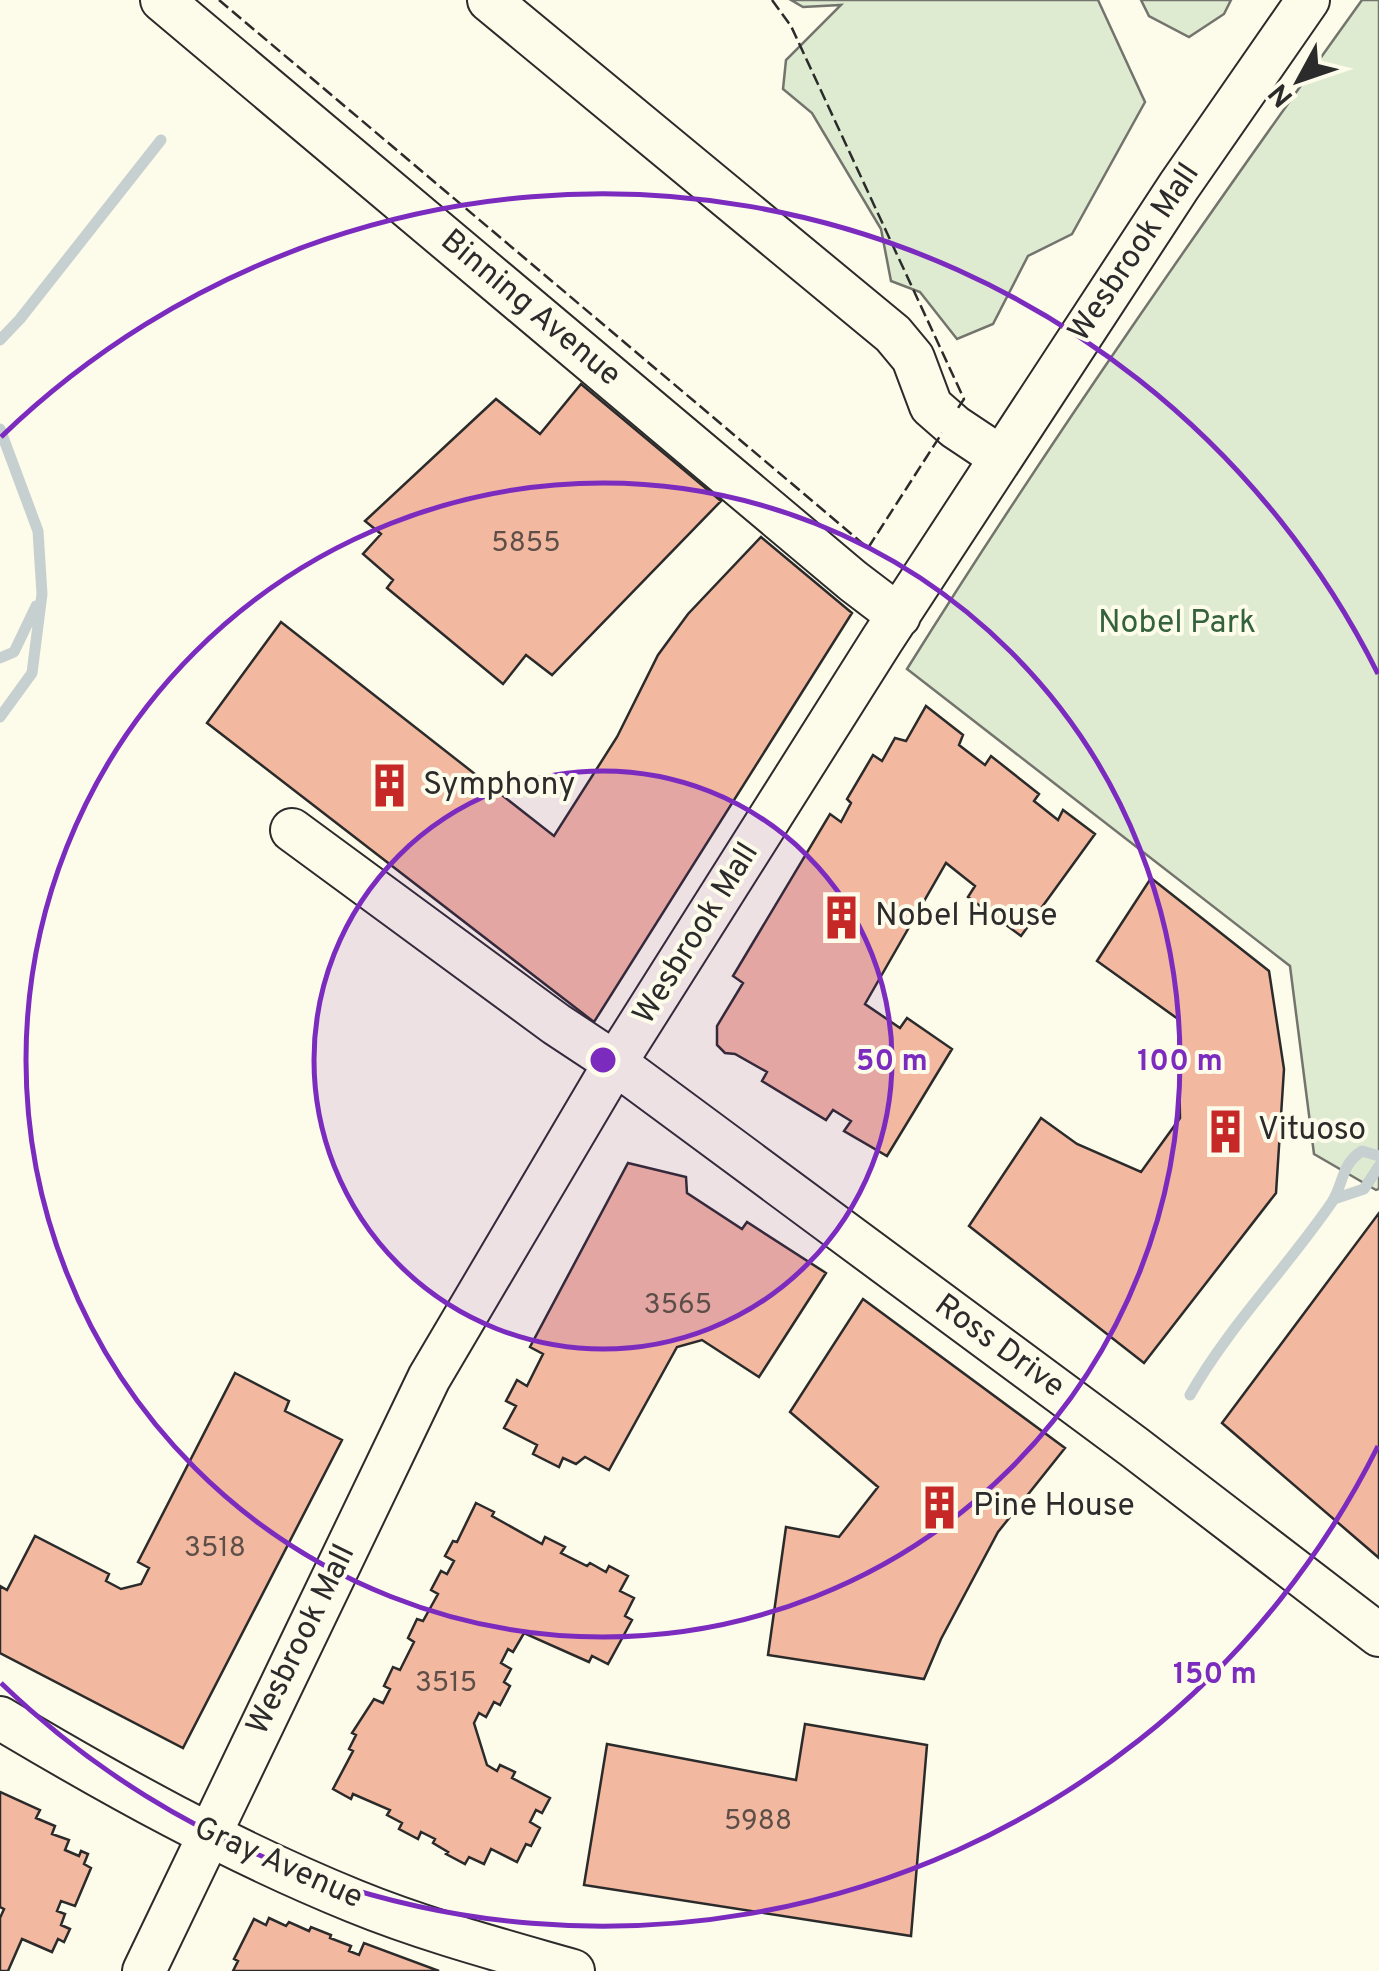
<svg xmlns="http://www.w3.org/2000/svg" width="1379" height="1971" font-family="Overpass,sans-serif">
	<rect width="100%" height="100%" fill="#fdfbea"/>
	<path fill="#deebd1" stroke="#74746e" stroke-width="2.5" d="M 791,0 L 1098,0 L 1145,102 L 1072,234 L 1028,256 L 993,324 L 957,339 L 920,292 L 891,281 L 881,229 L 812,113 L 783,89 L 786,60 L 841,5 L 803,7 Z
		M 1141,0 L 1231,0 L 1224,14 L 1189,37 L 1149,16 Z
		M 1362,0 L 1379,0 L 1379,1189 L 1376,1190 L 1314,1154 L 1290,966 L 907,669 C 1050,440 1205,219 1362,0 Z"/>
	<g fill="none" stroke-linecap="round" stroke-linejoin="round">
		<path stroke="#c7d0d0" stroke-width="11" d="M 0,340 L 20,319 L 161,140
			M 0,429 L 38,531 L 42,594 L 32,673 L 0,717
			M 0,658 L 14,652 L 36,606
			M 1334,1199 L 1364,1189 L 1379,1166
			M 1190,1395 C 1229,1326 1287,1268 1332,1202 C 1344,1183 1341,1164 1362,1151 L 1379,1156"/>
	</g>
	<path fill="#f2b8a0" stroke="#2b2b2b" stroke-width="2.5" d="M 581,384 L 721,501 L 552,675 L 526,655 L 503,684 L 387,588 L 393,580 L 363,554 L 381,534 L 365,521 L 496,399 L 540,434 Z
		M 761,537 L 852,613 L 594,1022 L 207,723 L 281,622 L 554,836 L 617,737 L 658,655 L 688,614 Z
		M 926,706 L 963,735 L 959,745 L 985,765 L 991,756 L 1039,794 L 1034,801 L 1058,820 L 1063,810 L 1095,834 L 1021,936 L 968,897 L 975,886 L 946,863 L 865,1004 L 900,1028 L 907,1018 L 952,1049 L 887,1156 L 844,1131 L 851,1121 L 833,1110 L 826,1120 L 762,1081 L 767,1072 L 735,1054 L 725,1053 L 717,1045 L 717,1026 L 743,983 L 733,976 L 830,814 L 841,822 L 851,803 L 847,799 L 873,755 L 882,761 L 895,738 L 906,741 Z
		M 1151,878 L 1269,971 L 1284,1069 L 1276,1193 L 1144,1363 L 969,1226 L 1041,1118 L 1077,1144 L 1141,1172 L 1180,1118 L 1178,1019 L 1097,961 Z
		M 628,1163 L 686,1177 L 687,1193 L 742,1229 L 747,1222 L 826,1273 L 759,1377 L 702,1340 L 677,1347 L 609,1470 L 585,1457 L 576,1464 L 563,1458 L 559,1467 L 533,1454 L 537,1445 L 504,1428 L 516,1406 L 506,1401 L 517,1380 L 527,1386 L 543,1354 L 530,1347 Z
		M 1379,1213 L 1379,1558 L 1222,1423 Z
		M 863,1299 L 1065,1448 L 998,1532 L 941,1639 L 924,1679 L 768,1655 L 786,1527 L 839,1537 L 878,1487 L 790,1412 Z
		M 235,1373 L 289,1401 L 285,1411 L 342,1440 L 183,1748 L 0,1653 L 0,1586 L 7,1590 L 35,1536 L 109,1574 L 106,1581 L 121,1589 L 141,1584 L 149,1568 L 138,1562 Z
		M 476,1503 L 494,1512 L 492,1516 L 542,1544 L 545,1537 L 565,1547 L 561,1553 L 587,1566 L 590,1563 L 606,1572 L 609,1566 L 628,1576 L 620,1591 L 634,1598 L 625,1616 L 632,1620 L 608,1664 L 592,1656 L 589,1662 L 524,1633 L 513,1652 L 508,1649 L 501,1663 L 511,1669 L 504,1682 L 510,1686 L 500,1705 L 494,1702 L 486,1717 L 479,1713 L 474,1723 L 487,1765 L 497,1771 L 500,1765 L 515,1772 L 512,1778 L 550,1798 L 542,1813 L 536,1810 L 530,1822 L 540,1828 L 531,1846 L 526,1844 L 517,1862 L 491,1849 L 484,1864 L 469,1857 L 465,1864 L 446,1854 L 448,1852 L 433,1843 L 435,1839 L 421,1832 L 418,1839 L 399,1829 L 402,1823 L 387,1815 L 390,1810 L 353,1794 L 351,1799 L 333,1789 L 353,1751 L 349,1749 L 356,1735 L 352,1733 L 374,1699 L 383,1703 L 390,1689 L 384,1686 L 393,1667 L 400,1670 L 414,1642 L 408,1638 L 417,1619 L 423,1621 L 438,1594 L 431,1590 L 441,1571 L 447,1574 L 454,1561 L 445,1556 L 453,1541 L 457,1542 Z
		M 805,1724 L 927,1745 L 911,1936 L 584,1885 L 607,1744 L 796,1780 Z
		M 0,1792 L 40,1810 L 36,1818 L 55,1826 L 52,1834 L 69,1840 L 65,1850 L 79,1856 L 81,1851 L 88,1854 L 84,1864 L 91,1868 L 75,1906 L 61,1901 L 57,1911 L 65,1914 L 61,1925 L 70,1929 L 64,1942 L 58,1939 L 52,1952 L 22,1939 L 8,1971 L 0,1971 L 0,1918 L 4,1909 L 0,1907 Z
		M 269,1918 L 286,1926 L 289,1922 L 309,1931 L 311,1927 L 331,1935 L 330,1938 L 351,1946 L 349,1951 L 359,1955 L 364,1943 L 439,1971 L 233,1971 L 238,1961 L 234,1959 L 254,1919 L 266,1925 Z"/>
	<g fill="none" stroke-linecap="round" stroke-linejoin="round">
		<defs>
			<path id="minor" d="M 162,0 L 853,581 L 899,616
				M 489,0 L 893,334 L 913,358 L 931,406 L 955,427 L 1000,457
				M 292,830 L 556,1024 L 615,1063 L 1134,1447 L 1379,1635
				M 0,1718 C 114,1786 231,1851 354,1901 C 425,1930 500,1950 573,1971
				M 144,1971 L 429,1378 L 615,1063 L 882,640 L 1179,186 L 1308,0"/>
		</defs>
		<use href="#minor" stroke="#2b2b2b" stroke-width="46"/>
		<use href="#minor" stroke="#fdfbea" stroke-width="42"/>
		<path stroke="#2b2b2b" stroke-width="2.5" stroke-dasharray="12 5" stroke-linecap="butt" d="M 219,0 L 868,548 L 942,433
			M 772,0 L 791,26 L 964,399 L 958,408"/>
	</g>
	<circle cx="603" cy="1060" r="289" fill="#7b2cbf" fill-opacity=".12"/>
	<g fill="none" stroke="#7b2cbf" stroke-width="5">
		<circle cx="603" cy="1060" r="289"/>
		<circle cx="603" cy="1060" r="577"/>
		<path d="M1378 1446A866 866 0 0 1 1 1683M1 437A866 866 0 0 1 1378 674"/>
	</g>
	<defs>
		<symbol id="building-bare" viewBox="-9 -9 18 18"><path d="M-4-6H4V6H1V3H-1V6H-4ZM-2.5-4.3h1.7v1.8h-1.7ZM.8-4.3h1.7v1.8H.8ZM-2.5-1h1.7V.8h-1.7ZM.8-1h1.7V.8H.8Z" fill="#c62828" stroke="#fdfbea" stroke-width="2.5" paint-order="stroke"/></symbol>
	</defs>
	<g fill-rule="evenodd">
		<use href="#building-bare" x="358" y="754" width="63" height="63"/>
		<use href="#building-bare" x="810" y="886" width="63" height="63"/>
		<use href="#building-bare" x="1194" y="1100" width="63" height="63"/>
		<use href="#building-bare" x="908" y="1476" width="63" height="63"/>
	</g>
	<g text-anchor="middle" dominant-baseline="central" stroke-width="8" stroke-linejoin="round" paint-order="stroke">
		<g font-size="28" fill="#5d4e48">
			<text x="526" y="544">5855</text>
			<text x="678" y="1306">3565</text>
			<text x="215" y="1549">3518</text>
			<text x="446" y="1684">3515</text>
			<text x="758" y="1822">5988</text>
		</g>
		<g font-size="32" fill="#2b2b2b" stroke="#fdfbea">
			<text transform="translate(1135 253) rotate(-56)">Wesbrook Mall</text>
			<text transform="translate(530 309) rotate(40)">Binning Avenue</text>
			<text transform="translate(697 934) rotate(-58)">Wesbrook Mall</text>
			<text transform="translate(999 1347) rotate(36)">Ross Drive</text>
			<text transform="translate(302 1640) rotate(-64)">Wesbrook Mall</text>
			<text transform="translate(278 1864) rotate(24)">Gray Avenue</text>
		</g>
		<g font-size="32" fill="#34623c" stroke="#fdfbea">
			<text x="1177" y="624">Nobel Park</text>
		</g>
		<g font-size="32" fill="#2b2b2b" stroke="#fdfbea" text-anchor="start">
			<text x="423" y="786">Symphony</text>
			<text x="875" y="917">Nobel House</text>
			<text x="1258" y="1131">Vituoso</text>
			<text x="973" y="1507">Pine House</text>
		</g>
	</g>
	<circle cx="603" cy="1060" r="15" fill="#7b2cbf" stroke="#fdfbea" stroke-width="5"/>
	<g font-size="30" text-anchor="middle" font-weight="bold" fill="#7b2cbf" stroke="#fdfbea" stroke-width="8" stroke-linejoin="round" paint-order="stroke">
		<text x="892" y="1070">50 m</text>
		<text x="1180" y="1070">100 m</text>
		<text x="1215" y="1683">150 m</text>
	</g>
	<g transform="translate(1299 80) rotate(230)" stroke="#fdfbea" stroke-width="8" paint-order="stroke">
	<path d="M0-8L18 38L0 25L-18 38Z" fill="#2b2b2b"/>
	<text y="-15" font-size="28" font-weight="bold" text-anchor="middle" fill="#2b2b2b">N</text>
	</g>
</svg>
